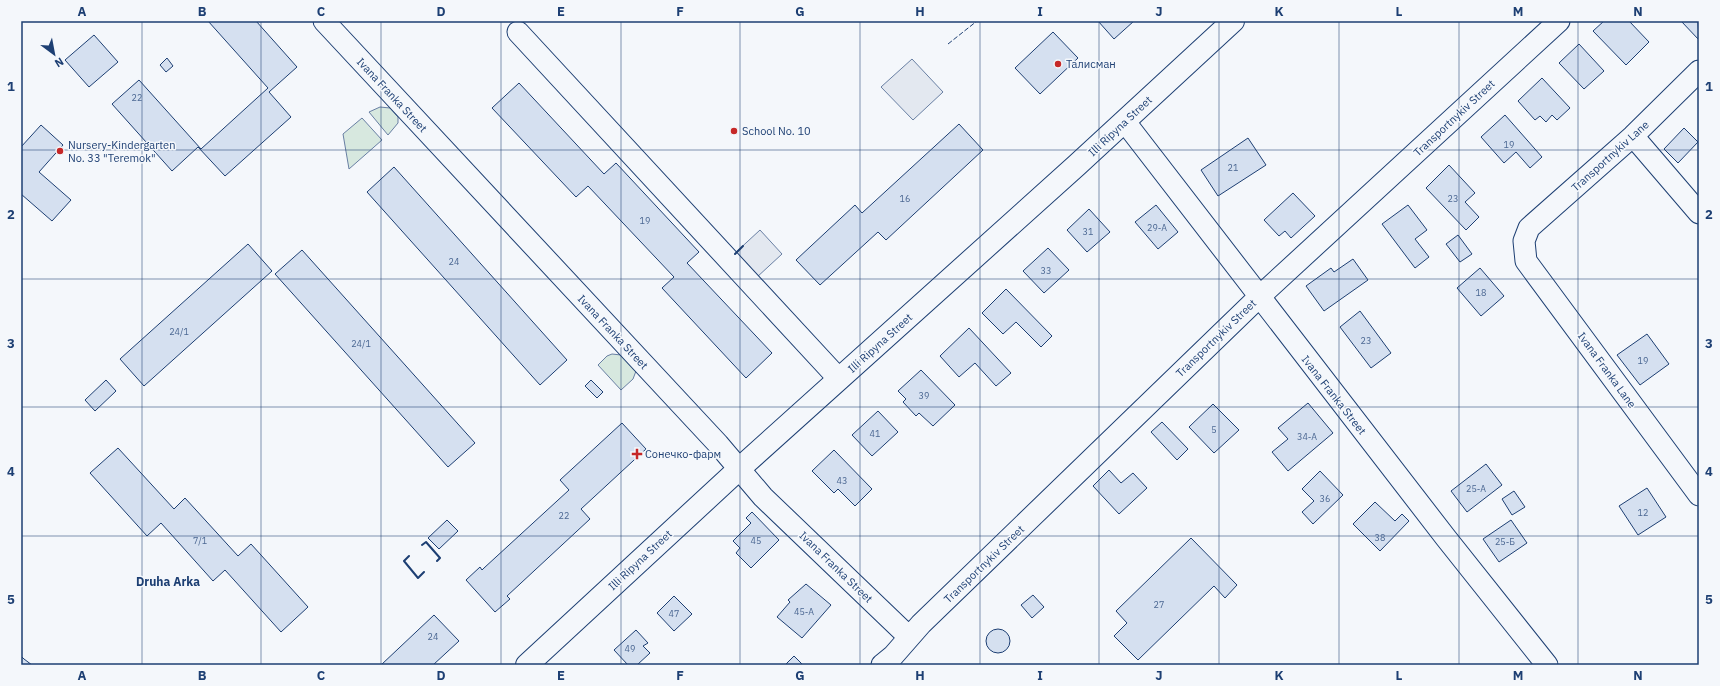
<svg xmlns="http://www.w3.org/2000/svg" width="1720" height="686" font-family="'IBM Plex Sans',sans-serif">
	<rect width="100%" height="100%" fill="#f4f7fb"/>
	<path fill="#d7e8df" stroke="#687fa3" d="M 380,107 L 390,108 L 398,117 L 398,123 L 388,135 L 369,112 Z
		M 362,118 L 382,140 L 349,169 L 343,134 Z
		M 612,354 L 621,355 L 636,371 L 633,379 L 621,390 L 598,365 L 607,356 Z"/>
	<path fill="#e3e8f0" stroke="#687fa3" d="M 912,59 L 943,92 L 913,120 L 881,87 Z
		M 760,230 L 782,254 L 756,278 L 734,254 Z"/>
	<path fill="#d5e0f0" stroke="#1d3f73" d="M 208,21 L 256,21 L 297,67 L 269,92 L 291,117 L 225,176 L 198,147 L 172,171 L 112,104 L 139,80 L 201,149 L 268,88 Z
		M 1098,21 L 1134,21 L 1114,39 Z
		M 1604,21 L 1629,21 L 1649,42 L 1626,65 L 1593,31 Z
		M 1681,21 L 1698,21 L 1699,40 Z
		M 1053,32 L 1078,58 L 1040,94 L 1015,68 Z
		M 94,35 L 118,62 L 89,87 L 65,60 Z
		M 1579,44 L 1604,71 L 1584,89 L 1559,63 Z
		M 167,58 L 173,66 L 166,72 L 160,65 Z
		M 1542,78 L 1570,108 L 1557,120 L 1552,115 L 1546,122 L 1540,116 L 1535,120 L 1518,101 Z
		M 519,83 L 604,174 L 616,163 L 699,252 L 687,263 L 772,353 L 746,378 L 662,288 L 674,277 L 588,186 L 576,197 L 492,108 Z
		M 1505,115 L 1542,157 L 1530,168 L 1516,152 L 1504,163 L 1481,137 Z
		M 959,124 L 983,150 L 886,240 L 878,232 L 820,285 L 796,260 L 855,205 L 862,213 Z
		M 41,125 L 63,145 L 39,172 L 71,200 L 52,221 L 21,194 L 21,147 Z
		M 1684,128 L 1698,142 L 1678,163 L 1664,149 Z
		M 1248,138 L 1266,165 L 1218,196 L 1201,170 Z
		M 1449,165 L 1475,193 L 1465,202 L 1479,217 L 1466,230 L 1426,188 Z
		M 394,167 L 567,360 L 540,385 L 367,192 Z
		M 1293,193 L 1315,216 L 1291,238 L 1285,231 L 1279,236 L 1264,220 Z
		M 1156,205 L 1178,232 L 1158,249 L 1135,222 Z
		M 1408,205 L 1427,230 L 1415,239 L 1429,257 L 1415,268 L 1382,224 Z
		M 1089,209 L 1110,232 L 1087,252 L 1067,230 Z
		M 1458,235 L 1472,254 L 1460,262 L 1446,244 Z
		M 248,244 L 272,271 L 144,386 L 120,359 Z
		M 1048,248 L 1069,270 L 1044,293 L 1023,271 Z
		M 302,250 L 475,443 L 448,467 L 275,274 Z
		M 1353,259 L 1368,280 L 1324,311 L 1306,286 L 1331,268 L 1334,272 Z
		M 1480,268 L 1504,296 L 1481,316 L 1457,288 Z
		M 1006,289 L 1052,336 L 1041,347 L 1016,322 L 1003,334 L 982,313 Z
		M 1360,311 L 1391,353 L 1371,368 L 1340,327 Z
		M 969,328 L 1011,373 L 996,386 L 975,363 L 959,377 L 940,356 Z
		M 1647,334 L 1669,364 L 1640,385 L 1617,355 Z
		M 921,370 L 955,405 L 933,426 L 919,413 L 916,416 L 903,402 L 906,399 L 898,391 Z
		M 106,380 L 116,391 L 95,411 L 85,400 Z
		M 591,380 L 603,392 L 597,398 L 585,386 Z
		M 1308,403 L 1333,433 L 1288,471 L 1272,452 L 1288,439 L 1278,428 Z
		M 1213,404 L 1239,430 L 1214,453 L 1189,427 Z
		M 878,411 L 898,432 L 872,456 L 852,435 Z
		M 1162,422 L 1188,449 L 1177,460 L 1151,432 Z
		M 622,423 L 646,449 L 581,509 L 590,519 L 507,596 L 510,599 L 495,612 L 466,580 L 480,567 L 482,570 L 484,568 L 569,490 L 560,480 Z
		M 118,448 L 174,509 L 185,498 L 238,556 L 251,544 L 308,607 L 281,632 L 225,570 L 213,581 L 161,523 L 147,536 L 90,473 Z
		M 834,450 L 872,489 L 855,506 L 838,489 L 834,493 L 812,471 Z
		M 1486,464 L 1502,485 L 1467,512 L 1451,491 Z
		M 1109,470 L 1121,483 L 1133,473 L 1147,488 L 1119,514 L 1093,486 Z
		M 1320,471 L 1343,495 L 1313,524 L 1302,512 L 1314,501 L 1302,489 Z
		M 1647,488 L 1666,517 L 1638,535 L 1619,506 Z
		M 1514,491 L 1525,507 L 1512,515 L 1502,499 Z
		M 1375,502 L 1395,521 L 1402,514 L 1409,521 L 1380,551 L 1353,524 Z
		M 752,512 L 779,540 L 751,568 L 736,553 L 740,548 L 733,541 L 751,523 L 746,518 Z
		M 447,520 L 458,531 L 439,549 L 428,538 Z
		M 1511,520 L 1527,543 L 1499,562 L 1483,539 Z
		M 1191,538 L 1237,585 L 1225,598 L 1214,586 L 1138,660 L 1114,636 L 1127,623 L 1116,611 Z
		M 806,584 L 831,605 L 802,638 L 777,617 L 790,602 L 788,600 Z
		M 1033,595 L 1044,607 L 1032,618 L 1021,605 Z
		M 674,596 L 692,614 L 674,631 L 657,613 Z
		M 434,615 L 459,641 L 433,665 L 381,665 Z
		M986 641a12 12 0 1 1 24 0a12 12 0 1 1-24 0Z
		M 636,630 L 648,643 L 643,646 L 650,653 L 637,665 L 628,665 L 614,650 Z
		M 21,656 L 24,659 L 32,665 L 21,665 Z
		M 794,656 L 803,665 L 785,665 Z"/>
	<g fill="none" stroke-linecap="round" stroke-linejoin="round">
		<defs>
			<path id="minor" d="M 324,21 L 718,444 L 763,497 L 909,637
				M 518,32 L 839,379
				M 1699,71 L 1633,136 L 1529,228 L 1524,241 L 1526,261 L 1699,495
				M 1125,122 L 1446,538 L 1547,665
				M 1633,136 L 1699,213
				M 882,665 L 893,656 L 921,624 L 1259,297 L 1559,21"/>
			<path id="major" d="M 527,665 L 739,469 L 1077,165 L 1233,21"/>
		</defs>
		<use href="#minor" stroke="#1d3f73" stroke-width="23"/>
		<use href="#major" stroke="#1d3f73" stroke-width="24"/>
		<use href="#minor" stroke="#f4f7fb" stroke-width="21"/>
		<use href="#major" stroke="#f4f7fb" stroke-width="22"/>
		<path stroke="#1d3f73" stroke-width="1" stroke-dasharray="5 2" stroke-linecap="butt" d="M 948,44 L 977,21"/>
		<path stroke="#1d3f73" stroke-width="2" d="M 735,254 L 743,246
			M 422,545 L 426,542 L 440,558 L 437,561
			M 409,556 L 404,561 L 418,578 L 424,572"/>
	</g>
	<path fill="none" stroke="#1d3f73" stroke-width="1" stroke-opacity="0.55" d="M 142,21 L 142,665M 261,21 L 261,665M 381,21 L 381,665M 501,21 L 501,665M 621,21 L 621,665M 740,21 L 740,665M 860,21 L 860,665M 980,21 L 980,665M 1099,21 L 1099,665M 1219,21 L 1219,665M 1339,21 L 1339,665M 1459,21 L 1459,665M 1578,21 L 1578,665M 21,150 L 1699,150M 21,279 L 1699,279M 21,407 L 1699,407M 21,536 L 1699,536"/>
	<g fill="#c62828" stroke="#f4f7fb" stroke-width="1.5">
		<circle cx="1058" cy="64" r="4"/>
		<circle cx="734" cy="131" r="4"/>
		<circle cx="60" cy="151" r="4"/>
		<path d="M635 448h4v4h4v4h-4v4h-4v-4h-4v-4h4z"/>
	</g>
	<g text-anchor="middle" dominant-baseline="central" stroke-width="3" stroke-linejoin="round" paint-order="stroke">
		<g font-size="9" fill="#4b6792">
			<text x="137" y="97">22</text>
			<text x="1509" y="144">19</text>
			<text x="1233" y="167">21</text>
			<text x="905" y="198">16</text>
			<text x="1453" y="198">23</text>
			<text x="645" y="220">19</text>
			<text x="1157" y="227">29-А</text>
			<text x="1088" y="231">31</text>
			<text x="454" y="261">24</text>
			<text x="1046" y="270">33</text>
			<text x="1481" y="292">18</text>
			<text x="179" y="331">24/1</text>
			<text x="1366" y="340">23</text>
			<text x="361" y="343">24/1</text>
			<text x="1643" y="360">19</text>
			<text x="924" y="395">39</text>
			<text x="1214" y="429">5</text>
			<text x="875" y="433">41</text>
			<text x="1307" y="436">34-А</text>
			<text x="842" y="480">43</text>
			<text x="1476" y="488">25-А</text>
			<text x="1325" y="498">36</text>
			<text x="1643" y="512">12</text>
			<text x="564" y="515">22</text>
			<text x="1380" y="537">38</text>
			<text x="200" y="540">7/1</text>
			<text x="756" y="540">45</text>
			<text x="1505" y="541">25-Б</text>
			<text x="1159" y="604">27</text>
			<text x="804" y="611">45-А</text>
			<text x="674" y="613">47</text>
			<text x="433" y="636">24</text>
			<text x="630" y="648">49</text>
		</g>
		<g font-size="11" fill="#1d3f73" stroke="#f4f7fb" text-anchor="start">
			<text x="1066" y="64">Талисман</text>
			<text x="742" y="131">School No. 10</text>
			<text x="68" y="145">Nursery-Kindergarten<tspan x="68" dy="13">No. 33 "Teremok"</tspan></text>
			<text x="645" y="454">Сонечко-фарм</text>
		</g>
		<g font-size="11" fill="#1d3f73" stroke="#f4f7fb">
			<text transform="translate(392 95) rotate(47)">Ivana Franka Street</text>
			<text transform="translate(1454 118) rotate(-43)">Transportnykiv Street</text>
			<text transform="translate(1120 126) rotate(-43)">Illi Ripyna Street</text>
			<text transform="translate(1610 156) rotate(-42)">Transportnykiv Lane</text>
			<text transform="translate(613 332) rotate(47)">Ivana Franka Street</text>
			<text transform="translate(1216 338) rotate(-44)">Transportnykiv Street</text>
			<text transform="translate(880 343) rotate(-42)">Illi Ripyna Street</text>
			<text transform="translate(1607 370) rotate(54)">Ivana Franka Lane</text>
			<text transform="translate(1334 395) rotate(52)">Ivana Franka Street</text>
			<text transform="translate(640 560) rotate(-43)">Illi Ripyna Street</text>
			<text transform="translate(984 564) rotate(-44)">Transportnykiv Street</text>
			<text transform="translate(836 567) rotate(44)">Ivana Franka Street</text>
		</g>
		<g font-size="12" font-weight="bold" fill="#1d3f73" stroke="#f4f7fb">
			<text x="168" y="581">Druha Arka</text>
		</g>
	</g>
	<rect width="1720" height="686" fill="none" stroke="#f4f7fb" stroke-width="44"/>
	<g transform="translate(54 54) rotate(148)" stroke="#f4f7fb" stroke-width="3" paint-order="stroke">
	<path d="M0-3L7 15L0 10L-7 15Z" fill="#1d3f73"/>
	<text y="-6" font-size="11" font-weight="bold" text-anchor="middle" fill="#1d3f73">N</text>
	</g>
	<rect x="22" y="22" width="1676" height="642" fill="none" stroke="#1d3f73" stroke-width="1.5"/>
	<g font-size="13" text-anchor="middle" font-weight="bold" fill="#1d3f73">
		<text x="82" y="16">A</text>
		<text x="202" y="16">B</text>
		<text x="321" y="16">C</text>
		<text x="441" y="16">D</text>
		<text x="561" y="16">E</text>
		<text x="680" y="16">F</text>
		<text x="800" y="16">G</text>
		<text x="920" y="16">H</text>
		<text x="1040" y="16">I</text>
		<text x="1159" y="16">J</text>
		<text x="1279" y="16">K</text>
		<text x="1399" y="16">L</text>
		<text x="1518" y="16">M</text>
		<text x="1638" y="16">N</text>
		<text x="11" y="91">1</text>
		<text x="1709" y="91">1</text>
		<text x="11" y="219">2</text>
		<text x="1709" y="219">2</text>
		<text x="11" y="348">3</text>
		<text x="1709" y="348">3</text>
		<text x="11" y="476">4</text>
		<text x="1709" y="476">4</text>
		<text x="11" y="604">5</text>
		<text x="1709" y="604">5</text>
		<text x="82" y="680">A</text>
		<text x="202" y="680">B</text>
		<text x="321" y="680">C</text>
		<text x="441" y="680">D</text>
		<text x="561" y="680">E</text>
		<text x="680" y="680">F</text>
		<text x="800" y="680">G</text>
		<text x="920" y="680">H</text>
		<text x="1040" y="680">I</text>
		<text x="1159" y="680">J</text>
		<text x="1279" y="680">K</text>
		<text x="1399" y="680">L</text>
		<text x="1518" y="680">M</text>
		<text x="1638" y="680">N</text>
	</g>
</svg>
